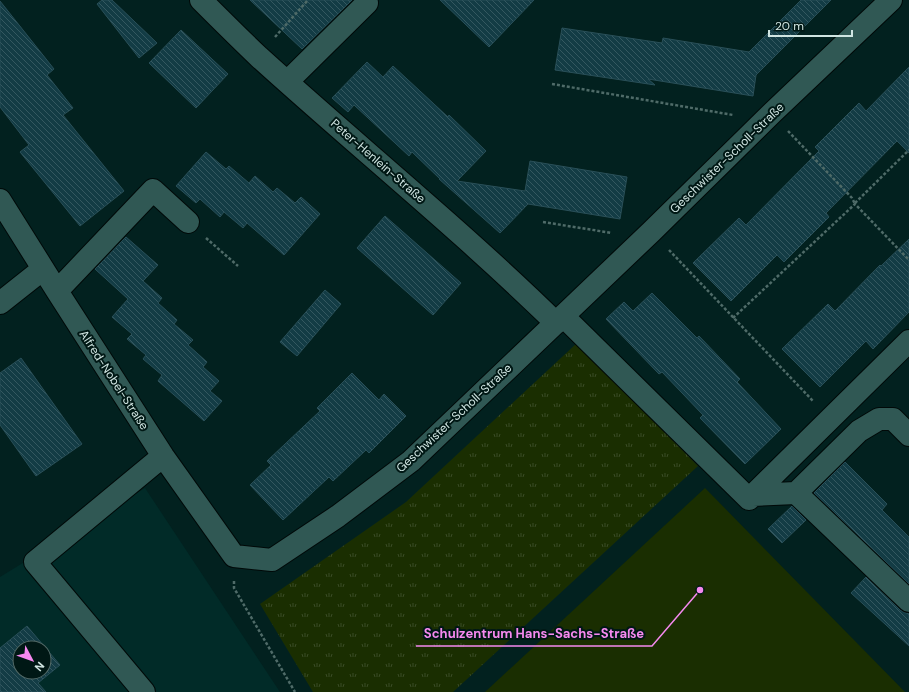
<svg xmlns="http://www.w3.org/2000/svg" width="909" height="692" font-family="'DM Sans',sans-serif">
	<defs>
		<pattern id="grass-tufts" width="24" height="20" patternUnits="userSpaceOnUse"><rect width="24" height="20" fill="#1a2e01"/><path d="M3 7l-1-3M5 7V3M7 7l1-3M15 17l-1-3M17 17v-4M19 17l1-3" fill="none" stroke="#3a4c26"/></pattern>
		<pattern id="building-back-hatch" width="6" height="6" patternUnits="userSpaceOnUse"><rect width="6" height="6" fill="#133c45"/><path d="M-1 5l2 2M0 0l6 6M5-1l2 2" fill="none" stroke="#345860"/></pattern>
	</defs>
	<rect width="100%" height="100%" fill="#02211f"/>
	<path fill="#012b28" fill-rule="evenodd" d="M 145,488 L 280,692 L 0,692 L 0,577 ZM 20,648 L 44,648 L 44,672 L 20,672 Z"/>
	<path fill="url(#grass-tufts)" d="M 577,343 L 698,466 L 453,692 L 313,692 L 260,604 L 406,502 Z"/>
	<path fill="#1a2e01" d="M 705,488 L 905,692 L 485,692 Z"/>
	<path fill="url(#building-back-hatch)" stroke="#294f58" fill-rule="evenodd" d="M 102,0 L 112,0 L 157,43 L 139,58 L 97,4 Z
		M 250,0 L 352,0 L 302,49 Z
		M 440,0 L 534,0 L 489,47 Z
		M 801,0 L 831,0 L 756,75 L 753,96 L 648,79 L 655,85 L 555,70 L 562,28 L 662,43 L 663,38 L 749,52 Z
		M 0,1 L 54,69 L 47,75 L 73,108 L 63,115 L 124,191 L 80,226 L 20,152 L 29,145 L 0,107 Z
		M 181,30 L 228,74 L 196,108 L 149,63 Z
		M 367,62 L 383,77 L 393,66 L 448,117 L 449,115 L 486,151 L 457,181 L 525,191 L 530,161 L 627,177 L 620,219 L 528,204 L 500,233 L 439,179 L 440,179 L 412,152 L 409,156 L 354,105 L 348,112 L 332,98 Z
		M 909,67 L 909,153 L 897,141 L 826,213 L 829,217 L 784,262 L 777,255 L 731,301 L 693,263 L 739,218 L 746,225 L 819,151 L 815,147 L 859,103 L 866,111 Z
		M 206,152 L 226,169 L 229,166 L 249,183 L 255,176 L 273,192 L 277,188 L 295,203 L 301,197 L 320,214 L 284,255 L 247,223 L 243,228 L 224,212 L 220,217 L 200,199 L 196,203 L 176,186 Z
		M 385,216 L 461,283 L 433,315 L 357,248 Z
		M 126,237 L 158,265 L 143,281 L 162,298 L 158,303 L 177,320 L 174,324 L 193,340 L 188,345 L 207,362 L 203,367 L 219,381 L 210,391 L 222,401 L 204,421 L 158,381 L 162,375 L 143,359 L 146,355 L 127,339 L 132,334 L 112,317 L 128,299 L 95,269 Z
		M 909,239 L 909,312 L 873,349 L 866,341 L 820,387 L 782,349 L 828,304 L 835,311 L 880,265 L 881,266 Z
		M 325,290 L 341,304 L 297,356 L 280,342 Z
		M 652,293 L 697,338 L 699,336 L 740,379 L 737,382 L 781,429 L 745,464 L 700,418 L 703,415 L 662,372 L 659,374 L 606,319 L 624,302 L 633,311 Z
		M 21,358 L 82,444 L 36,476 L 0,425 L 0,373 Z
		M 352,373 L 379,400 L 384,394 L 406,416 L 369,453 L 366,450 L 333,481 L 329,477 L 283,520 L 250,485 L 271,465 L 267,461 L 320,411 L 317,408 Z
		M 845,462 L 887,504 L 882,510 L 909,537 L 909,584 L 814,493 Z
		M 792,506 L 806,520 L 782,543 L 768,529 Z
		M 866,577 L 900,610 L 906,613 L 909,613 L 909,646 L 851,593 Z
		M 27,626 L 60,665 L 38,683 L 46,692 L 0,692 L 0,648 ZM 20,648 L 44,648 L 44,672 L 20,672 Z"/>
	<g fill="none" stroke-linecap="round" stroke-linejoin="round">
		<defs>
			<path id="minor" d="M 201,0 C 220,19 239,38 259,57 C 357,146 461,230 556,323
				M 287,82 L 367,3
				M 0,200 L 57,291 L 163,456 L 234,556 L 272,560 L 338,516 L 411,461 L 651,232 L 772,113 L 891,0
				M 57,291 L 153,190 L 188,222
				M 0,303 L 43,269
				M 563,316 L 749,499 L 909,341
				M 796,493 L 859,431 L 879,419 L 893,419 L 909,435
				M 753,495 L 796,493 L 909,601
				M 144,692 L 35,562 L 163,456"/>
		</defs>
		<use href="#minor" stroke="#000908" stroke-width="24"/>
		<path stroke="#4f6b68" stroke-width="2.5" stroke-dasharray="3 2" stroke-linecap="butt" d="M 275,37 L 308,0
			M 552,84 L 733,115
			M 788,131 L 852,198 L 855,204
			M 855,203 L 909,150
			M 543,222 L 612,233
			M 206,238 L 238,266
			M 669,250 L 813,401
			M 733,318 L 855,204 L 909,260
			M 234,581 L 234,588 L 295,692"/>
		<use href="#minor" stroke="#305854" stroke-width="22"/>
	</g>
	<g text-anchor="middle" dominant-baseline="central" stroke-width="4" stroke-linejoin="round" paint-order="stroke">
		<g font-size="12" fill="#d0e5e2" stroke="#001815">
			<text transform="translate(727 158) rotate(-44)">Geschwister-Scholl-Straße</text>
			<text transform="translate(378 161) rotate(41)">Peter-Henlein-Straße</text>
			<text transform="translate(114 380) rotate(57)">Alfred-Nobel-Straße</text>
			<text transform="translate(454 418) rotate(-43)">Geschwister-Scholl-Straße</text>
		</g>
	</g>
	<path fill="none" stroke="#f589ef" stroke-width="1.5" d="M700 590L652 646H416"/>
	<circle fill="#f589ef" stroke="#001815" stroke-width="1.5" cx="700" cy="590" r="4"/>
	<g font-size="13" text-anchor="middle" font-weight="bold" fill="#f589ef" stroke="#001815" stroke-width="4" stroke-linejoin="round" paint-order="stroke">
		<text x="534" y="638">Schulzentrum Hans-Sachs-Straße</text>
	</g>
	<g transform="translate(32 660) rotate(131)"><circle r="19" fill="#001815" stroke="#536a67"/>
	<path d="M0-3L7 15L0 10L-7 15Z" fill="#f589ef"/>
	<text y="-6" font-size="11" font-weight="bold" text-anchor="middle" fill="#d0e5e2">N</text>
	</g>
	<path d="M769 30v6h83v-6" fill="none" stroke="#d0e5e2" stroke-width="2"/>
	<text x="775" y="30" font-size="12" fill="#d0e5e2" stroke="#001815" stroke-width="3" paint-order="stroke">20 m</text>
</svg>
